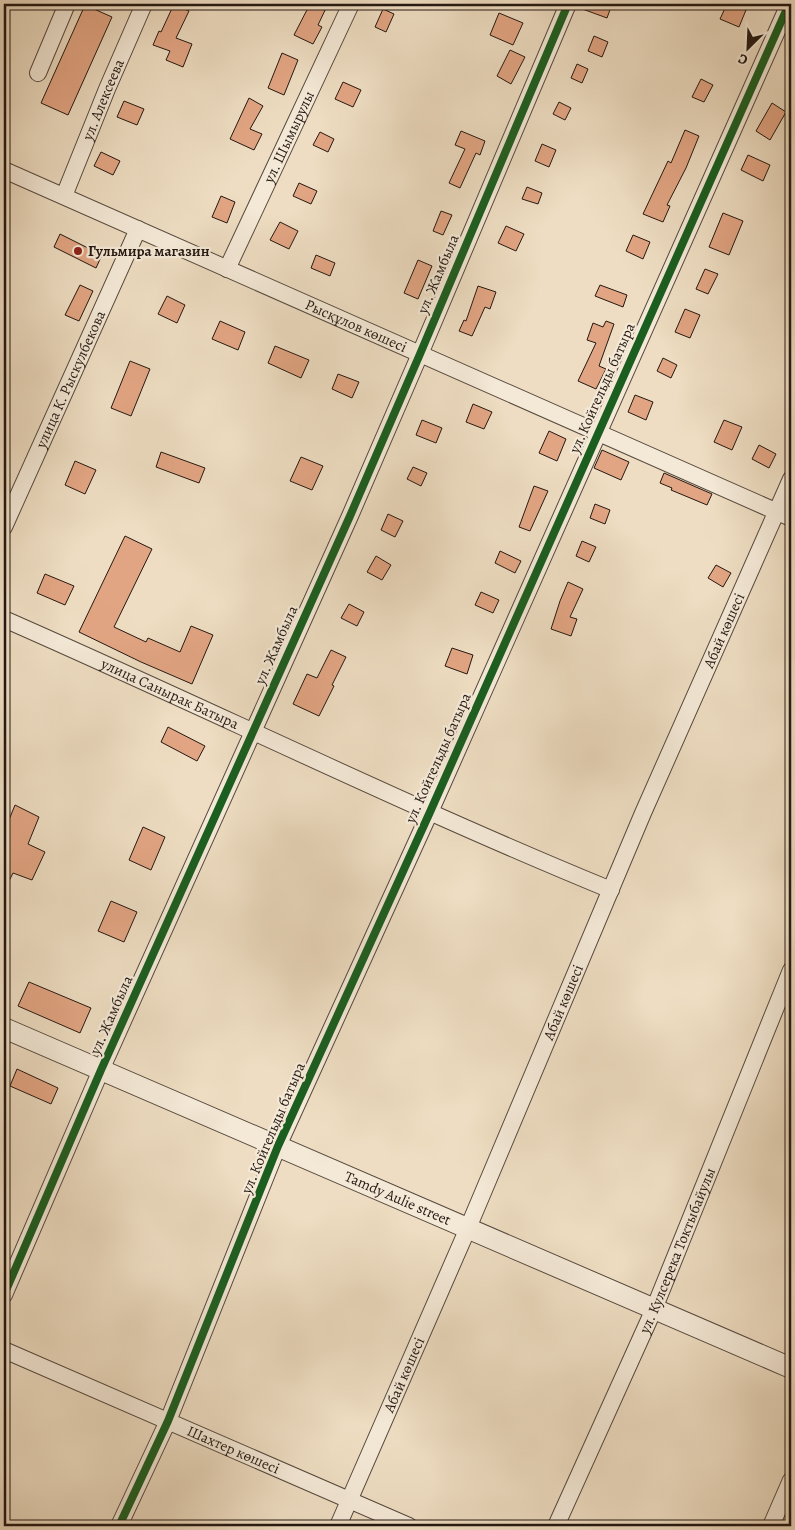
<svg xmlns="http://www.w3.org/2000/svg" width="795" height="1530" font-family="Alegreya,serif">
	<rect width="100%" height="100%" fill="#eeddc2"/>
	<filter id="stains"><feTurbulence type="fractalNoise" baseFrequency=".004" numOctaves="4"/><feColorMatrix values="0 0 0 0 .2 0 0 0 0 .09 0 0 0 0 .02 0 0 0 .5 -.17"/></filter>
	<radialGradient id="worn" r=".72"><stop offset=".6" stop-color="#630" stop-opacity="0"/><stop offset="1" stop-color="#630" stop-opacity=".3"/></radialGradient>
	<path fill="#e2a583" stroke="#241812" d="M 174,4 L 189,11 L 176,38 L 192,44 L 183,67 L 166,60 L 170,51 L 153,45 L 159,31 L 161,32 Z
		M 310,4 L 328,4 L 318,25 L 322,27 L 313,44 L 294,35 Z
		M 578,4 L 612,4 L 607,18 L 577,7 Z
		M 727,4 L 731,4 L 746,10 L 739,27 L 720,19 Z
		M 85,5 L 112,17 L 68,115 L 41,103 Z
		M 383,9 L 394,14 L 386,32 L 375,27 Z
		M 499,13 L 523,23 L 513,45 L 490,35 Z
		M 594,36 L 608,42 L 602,57 L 588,51 Z
		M 510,50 L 525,57 L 511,84 L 497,76 Z
		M 282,53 L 298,60 L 284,95 L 268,88 Z
		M 577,64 L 588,69 L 582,83 L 571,78 Z
		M 701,79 L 713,85 L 704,102 L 692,97 Z
		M 343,82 L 361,90 L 353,107 L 335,99 Z
		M 249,98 L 263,106 L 250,129 L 262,134 L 254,150 L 230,139 Z
		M 124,101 L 144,109 L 137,125 L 117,117 Z
		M 559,102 L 571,108 L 565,120 L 553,114 Z
		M 772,103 L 786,112 L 770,140 L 756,131 Z
		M 685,130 L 699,136 L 686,168 L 667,205 L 670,206 L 663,222 L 643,214 L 668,161 L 671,163 Z
		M 461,131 L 485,141 L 480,155 L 476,153 L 460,188 L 449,183 L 465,149 L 455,145 Z
		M 320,132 L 334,139 L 328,152 L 313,145 Z
		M 542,144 L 556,150 L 549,167 L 535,161 Z
		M 101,152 L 120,161 L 113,175 L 94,166 Z
		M 748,155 L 770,165 L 763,181 L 741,170 Z
		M 299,183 L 317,191 L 311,204 L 293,196 Z
		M 527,187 L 542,193 L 538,204 L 522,199 Z
		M 221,196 L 235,202 L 227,223 L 212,217 Z
		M 441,211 L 452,215 L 443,235 L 433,231 Z
		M 723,213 L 743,221 L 729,255 L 709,247 Z
		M 280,222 L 298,231 L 289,249 L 270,240 Z
		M 506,226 L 524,234 L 516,251 L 498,243 Z
		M 60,234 L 102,255 L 96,268 L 54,247 Z
		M 633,235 L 650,242 L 643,259 L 626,251 Z
		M 316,255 L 335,263 L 330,276 L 311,268 Z
		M 418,260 L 432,266 L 418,299 L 404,293 Z
		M 705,269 L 718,274 L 708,294 L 696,289 Z
		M 80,285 L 93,291 L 79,321 L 65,315 Z
		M 600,285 L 627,295 L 623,307 L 595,296 Z
		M 478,286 L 496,292 L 490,309 L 485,307 L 472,336 L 459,331 L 464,320 L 466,321 Z
		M 167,296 L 185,305 L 177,323 L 158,314 Z
		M 685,309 L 700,315 L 690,338 L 675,332 Z
		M 220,321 L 245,332 L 238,350 L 212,339 Z
		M 606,321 L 614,324 L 599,366 L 606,369 L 596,389 L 578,381 L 596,343 L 587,340 L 593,323 L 603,327 Z
		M 275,346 L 309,360 L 301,378 L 268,363 Z
		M 663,358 L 677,365 L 671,378 L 657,371 Z
		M 130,361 L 150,369 L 131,416 L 111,408 Z
		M 338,374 L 359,382 L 352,398 L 332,389 Z
		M 635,395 L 653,402 L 646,420 L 628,412 Z
		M 473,404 L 492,412 L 484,429 L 466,422 Z
		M 422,420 L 442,428 L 436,443 L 416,435 Z
		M 724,420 L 742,427 L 732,450 L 714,442 Z
		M 549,431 L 566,439 L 557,461 L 539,453 Z
		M 759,445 L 776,454 L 769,468 L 752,459 Z
		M 602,450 L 629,462 L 621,480 L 594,468 Z
		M 161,452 L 205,468 L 199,483 L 156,467 Z
		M 301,457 L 323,466 L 312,490 L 290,481 Z
		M 75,461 L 96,470 L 85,494 L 65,485 Z
		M 413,467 L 427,473 L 421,486 L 407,479 Z
		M 664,473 L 712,494 L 707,505 L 671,490 L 672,488 L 660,483 Z
		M 534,486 L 548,491 L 530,531 L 519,527 Z
		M 595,504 L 610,510 L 605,524 L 590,518 Z
		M 388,514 L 403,521 L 395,537 L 381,530 Z
		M 125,536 L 152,549 L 114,627 L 146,642 L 148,638 L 180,652 L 191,626 L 213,635 L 192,684 L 141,662 L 79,632 Z
		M 582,541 L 596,547 L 589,562 L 576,556 Z
		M 500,551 L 521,561 L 515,573 L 495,563 Z
		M 376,556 L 391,565 L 382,580 L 367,572 Z
		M 716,565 L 731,573 L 723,587 L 708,578 Z
		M 45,574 L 74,586 L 65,605 L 37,593 Z
		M 568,582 L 583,589 L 570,617 L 577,619 L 571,636 L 551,629 L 560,601 Z
		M 481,592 L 499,600 L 493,613 L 475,605 Z
		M 349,604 L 364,612 L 357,626 L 341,618 Z
		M 452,648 L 473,655 L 467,674 L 445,666 Z
		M 331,650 L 346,657 L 332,685 L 334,686 L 319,716 L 293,704 L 307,674 L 317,678 Z
		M 168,727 L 205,746 L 197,761 L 161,742 Z
		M 15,805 L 39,817 L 28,844 L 45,852 L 32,880 L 13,873 L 4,891 L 4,832 Z
		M 143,827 L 165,837 L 151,870 L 129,860 Z
		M 111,901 L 137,912 L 124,942 L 98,931 Z
		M 29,982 L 91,1008 L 80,1033 L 18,1006 Z
		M 17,1069 L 58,1088 L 51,1104 L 10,1086 Z"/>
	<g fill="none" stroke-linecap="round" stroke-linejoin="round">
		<defs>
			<g id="minor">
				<path d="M 38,73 L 67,4"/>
				<path id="s1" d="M 4,170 L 791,518"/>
				<path id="s2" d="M 64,196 L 107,89 L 144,4"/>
				<path id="s3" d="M 227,269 L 351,4"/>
				<path id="s4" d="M 4,527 L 138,229"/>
				<path id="s5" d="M 4,619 C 207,708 406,806 611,890"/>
				<path d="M 4,1295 L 101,1070 L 350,516 L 420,354 L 568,4"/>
				<path id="s6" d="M 4,1350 L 409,1526"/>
				<path d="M 119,1526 L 168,1421 L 278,1146 L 430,812 L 789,4"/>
				<path id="s7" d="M 338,1526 L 468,1228 L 643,813 L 791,479"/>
				<path id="s8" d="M 556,1526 L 654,1309 L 791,970"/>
				<path d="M 771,1526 L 791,1480"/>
			</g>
			<g id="tertiary">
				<path id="s9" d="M 4,1028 L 791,1368"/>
			</g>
		</defs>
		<use href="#minor" stroke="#56493e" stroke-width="18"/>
		<use href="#tertiary" stroke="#56493e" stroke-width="22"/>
		<use href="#minor" stroke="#f4e9d7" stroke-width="16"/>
		<use href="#tertiary" stroke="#f4e9d7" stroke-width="20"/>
		<defs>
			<path id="cycleway" d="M 4,1295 L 101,1070 L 350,516 L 420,354 L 568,4
				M 119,1526 L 168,1421 L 278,1146 L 430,812 L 789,4"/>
		</defs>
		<use href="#cycleway" stroke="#f4e9d7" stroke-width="11"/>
		<use href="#cycleway" stroke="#1b5e20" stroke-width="8"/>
	</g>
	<circle fill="#8f2418" stroke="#f4e9d7" stroke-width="2" cx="78" cy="251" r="5"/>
	<g text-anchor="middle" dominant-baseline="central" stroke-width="4.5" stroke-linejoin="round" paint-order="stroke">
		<g font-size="15" fill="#241812" stroke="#f4e9d7">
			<text stroke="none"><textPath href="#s2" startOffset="104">ул. Алексеева</textPath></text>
			<text stroke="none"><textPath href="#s3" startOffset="146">ул. Шымырулы</textPath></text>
			<text transform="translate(438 274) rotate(-67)">ул. Жамбыла</text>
			<text stroke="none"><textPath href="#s1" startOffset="385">Рысқұлов көшесі</textPath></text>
			<text stroke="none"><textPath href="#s4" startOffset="162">улица К. Рыскулбекова</textPath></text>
			<text transform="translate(602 388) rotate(-66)">ул. Койгельды батыра</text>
			<text stroke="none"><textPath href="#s7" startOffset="975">Абай көшесі</textPath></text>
			<text transform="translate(276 645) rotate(-66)">ул. Жамбыла</text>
			<text stroke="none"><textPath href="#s5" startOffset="182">улица Санырак Батыра</textPath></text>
			<text transform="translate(438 758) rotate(-66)">ул. Койгельды батыра</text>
			<text stroke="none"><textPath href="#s7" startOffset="570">Абай көшесі</textPath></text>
			<text transform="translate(111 1015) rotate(-66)">ул. Жамбыла</text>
			<text transform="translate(273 1128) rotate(-67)">ул. Койгельды батыра</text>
			<text stroke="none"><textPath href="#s9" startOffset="429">Tamdy Aulie street</textPath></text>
			<text stroke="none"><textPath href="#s8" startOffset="301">ул. Кулсерека Токтыбайулы</textPath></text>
			<text stroke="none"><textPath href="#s7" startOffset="165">Абай көшесі</textPath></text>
			<text stroke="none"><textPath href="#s6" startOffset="250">Шахтер көшесі</textPath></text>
		</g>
		<g font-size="15" font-weight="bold" fill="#241812" stroke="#f4e9d7" text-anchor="start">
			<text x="88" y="251">Гульмира магазин</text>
		</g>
	</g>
	<rect width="795" height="1530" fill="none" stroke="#eeddc2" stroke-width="20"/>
	<rect x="5" y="5" width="785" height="1520" fill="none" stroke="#241812" stroke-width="2.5"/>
	<rect x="10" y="10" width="775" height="1510" fill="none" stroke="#241812"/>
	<g transform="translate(748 48) rotate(204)" stroke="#f4e9d7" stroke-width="4" paint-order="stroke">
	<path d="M0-4L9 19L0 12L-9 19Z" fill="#241812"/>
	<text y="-8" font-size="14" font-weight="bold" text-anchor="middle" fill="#241812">С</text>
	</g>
	<rect width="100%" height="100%" filter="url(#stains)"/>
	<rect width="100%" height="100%" fill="url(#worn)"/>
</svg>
